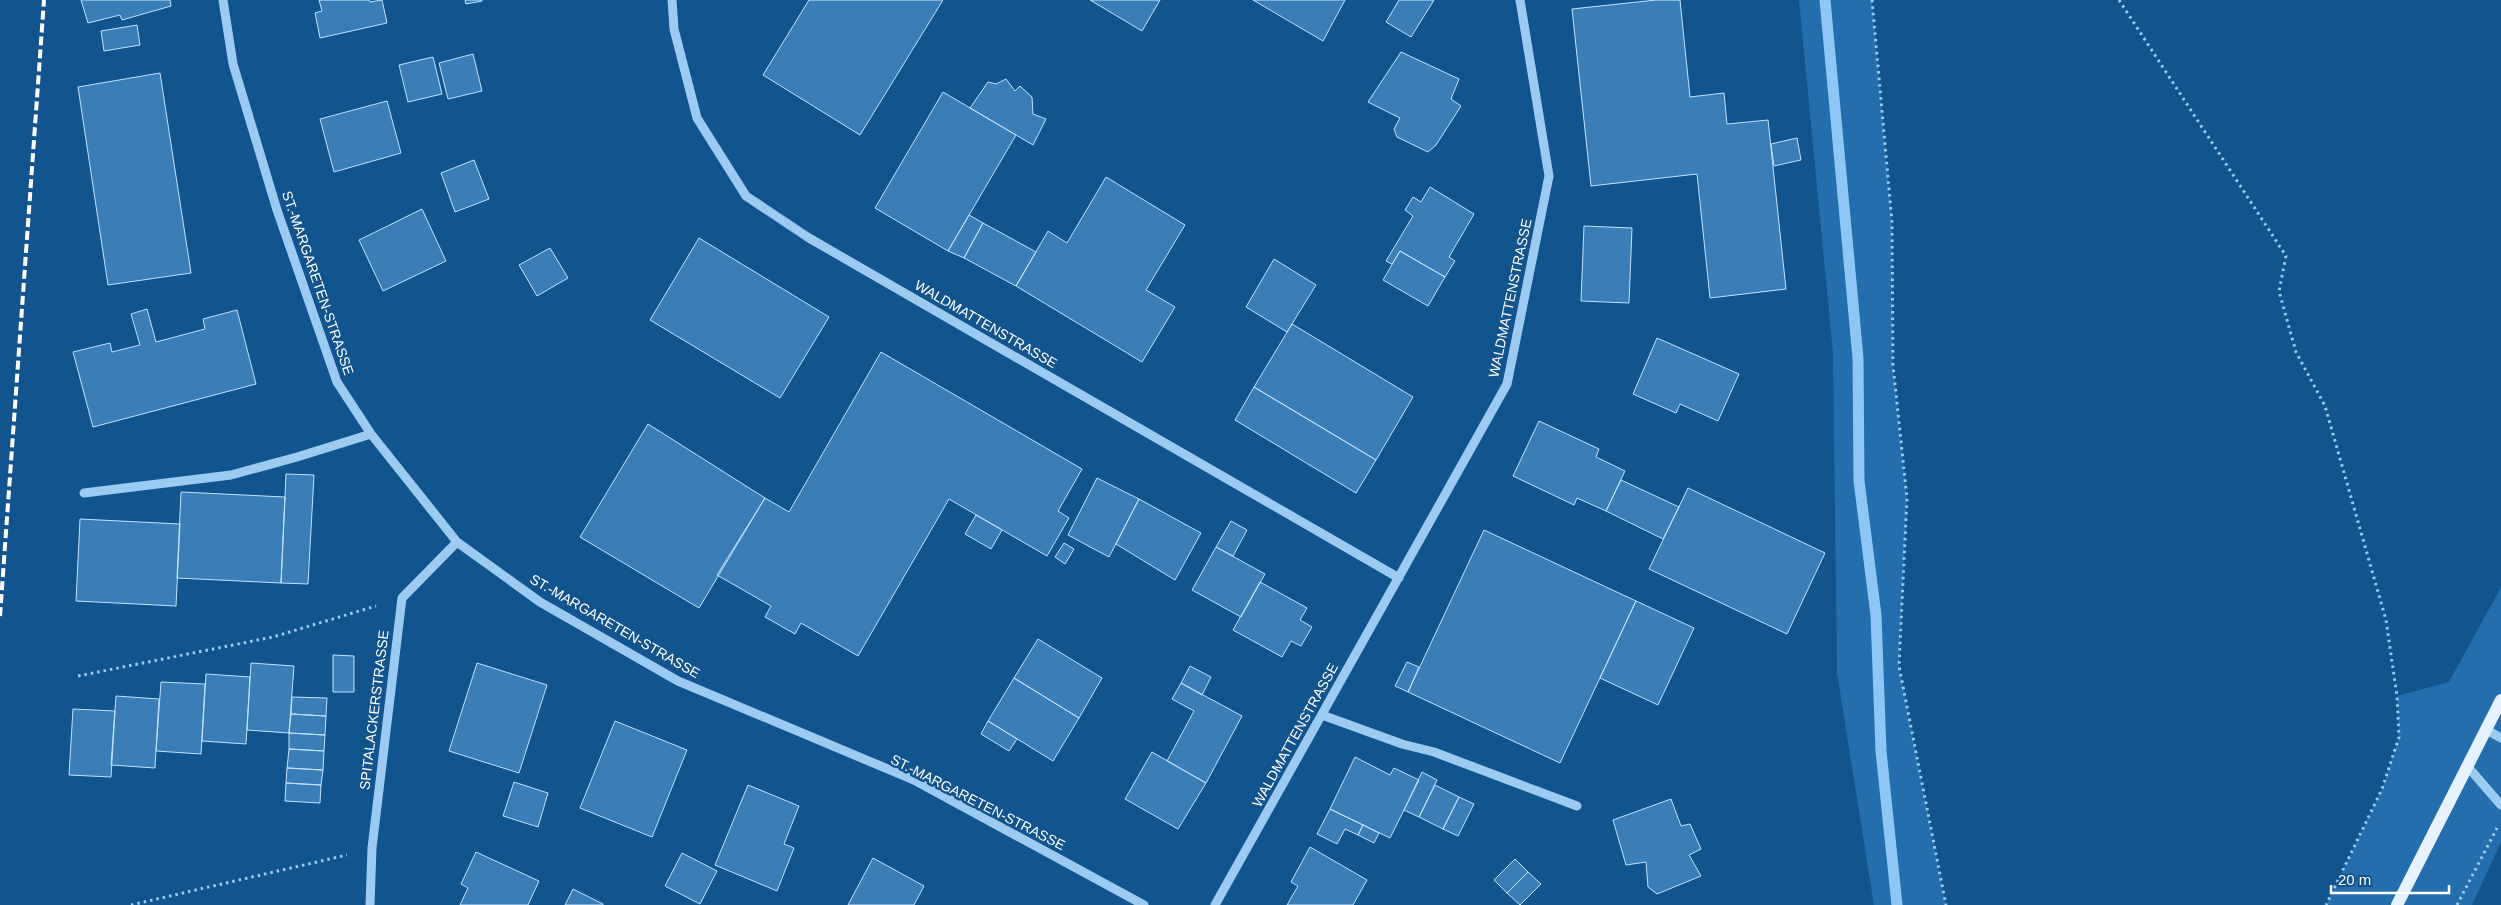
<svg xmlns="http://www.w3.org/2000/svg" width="2501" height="905" font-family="Arial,sans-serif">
	<rect width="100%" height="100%" fill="#12548e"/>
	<path fill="#246ead" d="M 1799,0 L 1872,0 L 1892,222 L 1893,365 L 1907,498 L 1899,666 L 1946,905 L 1874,905 L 1837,673 L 1833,353 Z
		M 2501,587 L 2501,842 L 2472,905 L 2326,905 L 2382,789 L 2399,737 L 2397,696 L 2449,682 Z"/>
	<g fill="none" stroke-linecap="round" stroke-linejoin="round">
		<path stroke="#8ec7f5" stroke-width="11" d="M 1825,0 L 1858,358 L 1859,481 L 1876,615 L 1881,751 L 1897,905"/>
	</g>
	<path fill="#3b7eb7" stroke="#c3e2fc" d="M 81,0 L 170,0 L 171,6 L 122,20 L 120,15 L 88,23 Z
		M 319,0 L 369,0 L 370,2 L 382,0 L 387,23 L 320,38 L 315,13 L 322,11 Z
		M 465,0 L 482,0 L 482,1 L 466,4 Z
		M 809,0 L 943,0 L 860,135 L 763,75 Z
		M 1090,0 L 1160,0 L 1142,31 Z
		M 1253,0 L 1345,0 L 1323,41 Z
		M 1399,0 L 1434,0 L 1411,37 L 1386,22 Z
		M 1656,0 L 1680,0 L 1690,97 L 1724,93 L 1727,124 L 1768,120 L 1786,289 L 1710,298 L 1697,174 L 1591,186 L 1572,9 Z
		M 137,25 L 140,45 L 104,51 L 101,31 Z
		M 1401,52 L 1459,79 L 1451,99 L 1461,106 L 1436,145 L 1428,152 L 1397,137 L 1394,129 L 1400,118 L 1368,102 Z
		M 473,54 L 482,91 L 448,99 L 439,63 Z
		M 433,57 L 442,94 L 408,102 L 399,65 Z
		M 160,73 L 191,273 L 108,285 L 78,87 Z
		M 1006,79 L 1015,91 L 1020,86 L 1032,97 L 1033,114 L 1046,119 L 1033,145 L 970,108 L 988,82 L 996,84 Z
		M 943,92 L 1016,135 L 948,251 L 875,208 Z
		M 387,101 L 401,153 L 334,172 L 320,119 Z
		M 1797,138 L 1801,160 L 1774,166 L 1771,144 Z
		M 474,160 L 489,199 L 455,212 L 441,173 Z
		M 1106,177 L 1185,225 L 1146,290 L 1175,307 L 1142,362 L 1016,286 L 1048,231 L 1067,243 Z
		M 1430,187 L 1474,214 L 1449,257 L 1455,261 L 1445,277 L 1400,251 L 1392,264 L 1386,261 L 1413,216 L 1405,210 L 1413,197 L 1421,202 Z
		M 422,209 L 446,261 L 383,291 L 359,240 Z
		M 969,215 L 983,223 L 964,258 L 948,251 Z
		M 983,223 L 1036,252 L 1016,286 L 964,258 Z
		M 1584,226 L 1632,228 L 1629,303 L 1581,301 Z
		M 699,238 L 829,317 L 780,398 L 650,320 Z
		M 550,248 L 568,278 L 537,296 L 519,265 Z
		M 1400,251 L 1445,277 L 1428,306 L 1383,280 Z
		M 1274,259 L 1316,285 L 1287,332 L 1246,307 Z
		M 147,309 L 156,342 L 205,329 L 203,319 L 237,310 L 256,384 L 93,427 L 73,352 L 110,343 L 112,352 L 140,345 L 131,314 Z
		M 1292,324 L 1413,397 L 1376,460 L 1254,387 Z
		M 1657,338 L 1739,374 L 1718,421 L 1680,404 L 1676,413 L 1633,394 Z
		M 881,352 L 1082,469 L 1058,511 L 1069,518 L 1047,556 L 949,499 L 858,656 L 801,623 L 795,634 L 765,617 L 771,606 L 717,575 L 765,498 L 789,512 Z
		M 1254,387 L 1376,460 L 1356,493 L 1235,420 Z
		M 1539,421 L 1599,449 L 1596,457 L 1625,471 L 1606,511 L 1577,498 L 1574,505 L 1513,476 Z
		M 648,424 L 765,498 L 699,608 L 580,537 Z
		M 286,474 L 314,475 L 308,584 L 281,583 Z
		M 1097,478 L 1139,499 L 1109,557 L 1068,535 Z
		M 1621,480 L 1679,507 L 1663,539 L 1606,511 Z
		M 1688,488 L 1825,553 L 1787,634 L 1649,569 Z
		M 181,492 L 285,497 L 281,583 L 177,578 Z
		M 1139,499 L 1201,533 L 1175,580 L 1116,544 Z
		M 976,515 L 1002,530 L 991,549 L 965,534 Z
		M 80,519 L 180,524 L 176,606 L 76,601 Z
		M 1231,521 L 1247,530 L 1233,556 L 1216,547 Z
		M 1484,530 L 1636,601 L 1560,763 L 1408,692 Z
		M 1064,543 L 1074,549 L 1065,564 L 1055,557 Z
		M 1216,547 L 1265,574 L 1241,617 L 1192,590 Z
		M 1260,582 L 1307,608 L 1300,620 L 1312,627 L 1301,646 L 1291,641 L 1282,657 L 1233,630 Z
		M 1636,601 L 1694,628 L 1658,705 L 1600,678 Z
		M 1038,639 L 1102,678 L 1079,718 L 1014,678 Z
		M 333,655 L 354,656 L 354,692 L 333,692 Z
		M 1407,662 L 1419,667 L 1408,692 L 1395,686 Z
		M 251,663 L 294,666 L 289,733 L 247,730 Z
		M 477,663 L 547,685 L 519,773 L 449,751 Z
		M 1190,666 L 1211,677 L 1202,695 L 1181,683 Z
		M 206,674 L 250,677 L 246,744 L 202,741 Z
		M 1014,678 L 1079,718 L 1053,761 L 988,721 Z
		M 161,682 L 205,684 L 201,754 L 156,751 Z
		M 1181,683 L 1242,716 L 1206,783 L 1167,761 L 1194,711 L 1172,699 Z
		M 116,696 L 159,699 L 155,768 L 111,765 Z
		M 292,697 L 327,698 L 326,716 L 291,714 Z
		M 73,709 L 115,711 L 111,777 L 69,775 Z
		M 291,714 L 326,716 L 325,735 L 289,733 Z
		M 615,721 L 687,750 L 652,837 L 580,808 Z
		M 988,721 L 1017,739 L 1009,751 L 981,734 Z
		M 289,733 L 325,735 L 324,751 L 289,749 Z
		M 289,749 L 324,751 L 323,770 L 287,768 Z
		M 1152,752 L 1206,783 L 1178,829 L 1125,799 Z
		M 1355,757 L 1390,775 L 1394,768 L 1419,780 L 1390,838 L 1330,809 Z
		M 287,768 L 323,770 L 321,785 L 286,783 Z
		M 1422,772 L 1437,780 L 1419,817 L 1404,810 Z
		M 514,782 L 548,793 L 538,827 L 503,816 Z
		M 286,783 L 321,785 L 320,803 L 285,801 Z
		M 748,785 L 799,806 L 784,844 L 794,848 L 777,891 L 715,865 Z
		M 1435,785 L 1459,797 L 1443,829 L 1419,817 Z
		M 1459,797 L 1474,804 L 1458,836 L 1443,829 Z
		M 1671,799 L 1681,826 L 1690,824 L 1701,849 L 1689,855 L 1701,876 L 1657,894 L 1648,887 L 1646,862 L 1626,865 L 1613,820 Z
		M 1330,809 L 1363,825 L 1358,835 L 1345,829 L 1337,844 L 1317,834 Z
		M 1363,825 L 1379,833 L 1374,843 L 1358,835 Z
		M 1310,847 L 1367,880 L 1353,905 L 1287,905 L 1298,886 L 1291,882 Z
		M 476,852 L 539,881 L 528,905 L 460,905 L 468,888 L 461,884 Z
		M 682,853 L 717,871 L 700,904 L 665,886 Z
		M 873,858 L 924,886 L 914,905 L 848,905 Z
		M 1515,859 L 1528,872 L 1507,893 L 1494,880 Z
		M 1528,872 L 1541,884 L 1520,905 L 1507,893 Z
		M 573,889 L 603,904 L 603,905 L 565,905 Z"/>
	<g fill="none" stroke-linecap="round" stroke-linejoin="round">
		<path stroke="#9ccbf1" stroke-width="3" stroke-dasharray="2.5 4" stroke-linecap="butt" d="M 1872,0 L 1892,222 L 1893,365 L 1907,498 L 1899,666 L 1946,905
			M 2119,0 L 2286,256 L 2279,291 L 2296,352 L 2325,406 L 2386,620 L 2397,696 L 2399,737 L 2382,789 L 2326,905
			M 78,676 L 273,637 L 376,606
			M 131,905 L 347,855
			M 2457,905 L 2497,828"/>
		<path stroke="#9ccbf1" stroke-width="9" d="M 223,0 L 233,64 L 277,210 L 337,382 L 371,434 L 457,542 L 540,602 L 678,681 L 914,780 L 1144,905
			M 672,0 L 674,29 L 697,118 L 746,196 L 809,238 L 1399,578
			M 84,493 L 231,475 L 297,457 L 371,434
			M 1322,715 L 1402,744 L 1434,752 L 1577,806
			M 2487,730 L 2501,738
			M 2468,767 L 2501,805
			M 370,905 L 372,848 L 402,598 L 457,542
			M 1215,905 L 1507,384 L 1549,176 L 1520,0"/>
		<path stroke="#e6f2ff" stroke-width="12" d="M 2397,905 L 2501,700"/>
		<path stroke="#fff" stroke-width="4" stroke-dasharray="9 4" stroke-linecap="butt" d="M 0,616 L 44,0"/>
	</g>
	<g text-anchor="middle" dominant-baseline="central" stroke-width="5" stroke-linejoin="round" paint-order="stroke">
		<g font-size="14" fill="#fff" stroke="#12548e">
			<text transform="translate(318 283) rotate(71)">ST.-MARGARETEN-STRASSE</text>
			<text transform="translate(1510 298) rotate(-78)">WALDMATTENSTRASSE</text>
			<text transform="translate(986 324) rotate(30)">WALDMATTENSTRASSE</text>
			<text transform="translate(615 626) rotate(30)">ST.-MARGARETEN-STRASSE</text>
			<text transform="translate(374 710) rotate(-83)">SPITALACKERSTRASSE</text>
			<text transform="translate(1295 735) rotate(-61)">WALDMATTENSTRASSE</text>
			<text transform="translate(978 802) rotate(27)">ST.-MARGARETEN-STRASSE</text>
		</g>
	</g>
	<path d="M2331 885v8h118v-8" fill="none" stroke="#ffffff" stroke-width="2.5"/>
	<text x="2338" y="885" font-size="15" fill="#ffffff" stroke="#12548e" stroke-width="4" paint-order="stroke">20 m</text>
</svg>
